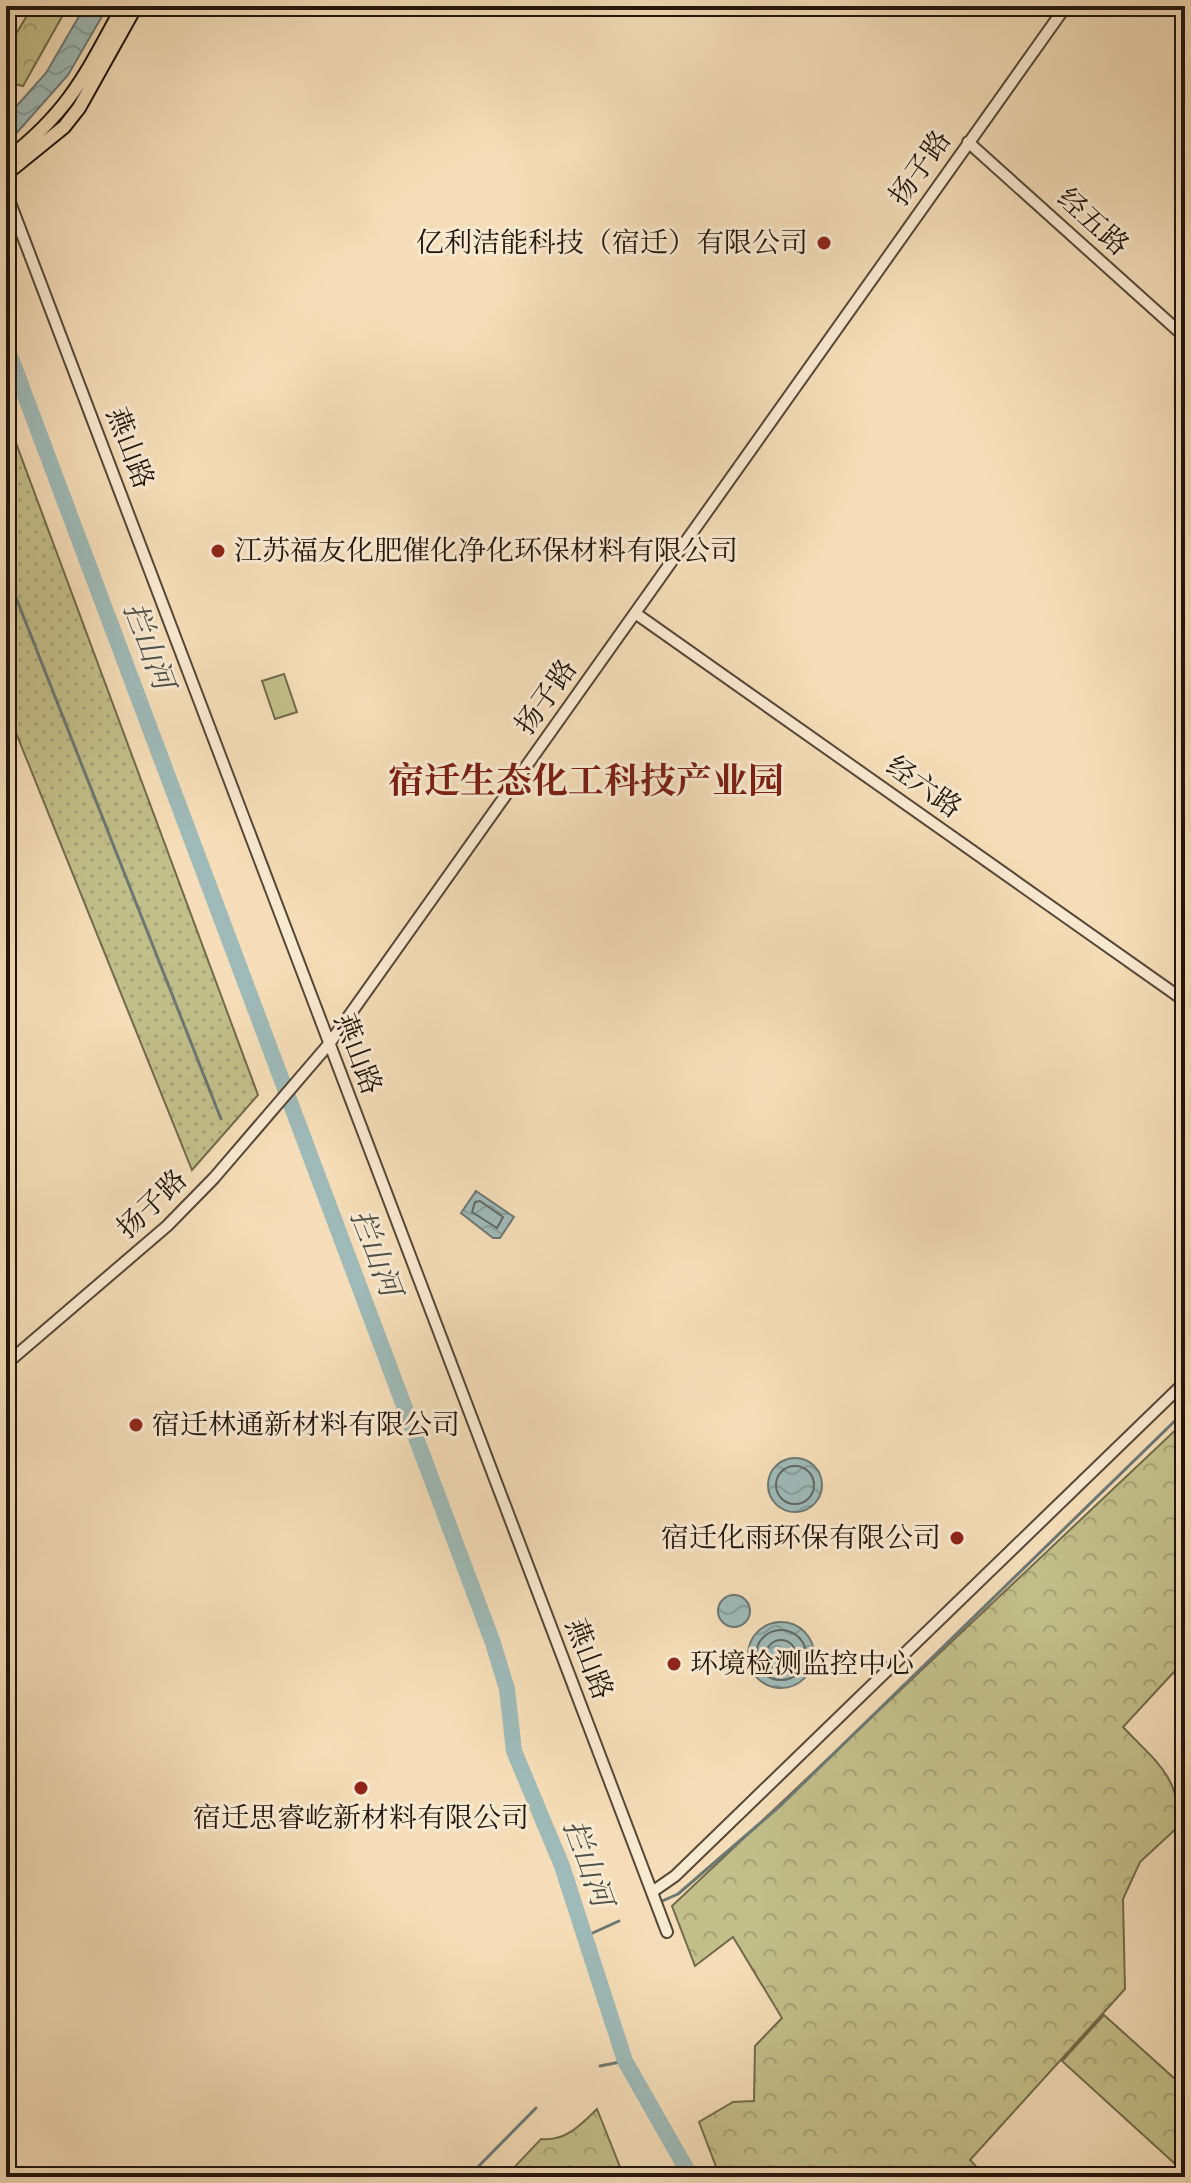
<svg xmlns="http://www.w3.org/2000/svg" width="1191" height="2183" font-family="Alegreya,'Noto Serif SC',serif">
	<defs>
		<pattern id="grass-dots" width="8" height="8" patternUnits="userSpaceOnUse" patternTransform="scale(2)"><rect width="8" height="8" fill="#c2bf8a"/><path d="M2 2h.1M6 6h.1" fill="none" stroke="#a6a376" stroke-width="1.8" stroke-linecap="round"/></pattern>
		<pattern id="forest-crowns" width="20" height="18" patternUnits="userSpaceOnUse" patternTransform="scale(2)"><rect width="20" height="18" fill="#c2bf8a"/><path d="M2 6a3 3 0 1 1 6 0M12 15a3 3 0 1 1 6 0" fill="none" stroke="#a6a376"/></pattern>
		<pattern id="water-waves" width="16" height="10" patternUnits="userSpaceOnUse" patternTransform="scale(2)"><rect width="16" height="10" fill="#9fbab8"/><path d="M0 5q4-4 8 0t8 0" fill="none" stroke="#899f9d"/></pattern>
	</defs>
	<rect width="100%" height="100%" fill="#f4ddb8"/>
	<filter id="stains"><feTurbulence type="fractalNoise" baseFrequency=".0025" numOctaves="4"/><feColorMatrix values="0 0 0 0 .2 0 0 0 0 .09 0 0 0 0 .02 0 0 0 .5 -.17"/></filter>
	<radialGradient id="worn" r=".72"><stop offset=".6" stop-color="#630" stop-opacity="0"/><stop offset="1" stop-color="#630" stop-opacity=".3"/></radialGradient>
	<path fill="url(#grass-dots)" stroke="#726a4a" stroke-width="2" d="M 6,416 L 258,1095 L 192,1170 L 6,708 Z"/>
	<path fill="url(#forest-crowns)" stroke="#726a4a" stroke-width="2" d="M 33,6 L 68,6 L 23,86 L 6,82 L 6,50 Z
		M 1185,1421 L 1185,1660 L 1123,1727 C 1156,1762 1178,1774 1180,1825 L 1140,1862 L 1123,1899 L 1125,1989 L 970,2160 L 986,2177 L 720,2177 L 699,2122 L 733,2102 L 754,2101 L 755,2046 L 782,2018 L 733,1937 L 695,1966 L 672,1906 Z
		M 1104,2015 L 1185,2088 L 1185,2173 L 1062,2061 Z
		M 597,2109 L 624,2177 L 505,2177 L 541,2139 C 565,2142 582,2124 597,2109 Z"/>
	<path fill="#c2bf8a" stroke="#726a4a" stroke-width="2" d="M 284,674 L 297,712 L 275,719 L 262,681 Z"/>
	<path fill="url(#water-waves)" stroke="#6d7873" stroke-width="2" d="M 85,6 L 108,6 L 68,75 L 6,145 L 6,118 L 46,73 Z
		M 476,1191 L 514,1217 L 500,1238 L 493,1238 L 461,1213 Z
		M768 1485a27 27 0 1 1 54 0a27 27 0 1 1-54 0Z
		M718 1611a16 16 0 1 1 32 0a16 16 0 1 1-32 0Z
		M748 1655a33 33 0 1 1 66 0a33 33 0 1 1-66 0Z"/>
	<g fill="none" stroke-linecap="round" stroke-linejoin="round">
		<path stroke="#606862" stroke-width="2" d="M 480,1201 L 503,1217 L 497,1228 L 472,1212 L 475,1202 Z
			M776 1485a19 19 0 1 1 38 0a19 19 0 1 1-38 0Z
			M756 1655a25 25 0 1 1 50 0a25 25 0 1 1-50 0Z
			M766 1655a15 15 0 1 1 30 0a15 15 0 1 1-30 0Z"/>
		<path stroke="#6d7873" stroke-width="3" d="M 6,572 L 221,1119
			M 660,1902 L 678,1894 L 781,1805 L 1185,1411
			M 586,1936 L 619,1921
			M 600,2066 L 625,2061
			M 468,2177 L 536,2108"/>
		<path stroke="#9fbab8" stroke-width="16" d="M 6,345 L 493,1643 L 507,1689 L 514,1751 L 562,1866 L 625,2061 L 691,2177"/>
		<defs>
			<path id="minor" d="M 968,142 L 1185,337
				M 6,192 L 667,1932
				M 635,613 L 1185,1001
				M 6,1364 L 167,1226 L 214,1178 L 329,1044 L 1066,6
				M 652,1892 L 675,1876 L 1185,1382"/>
			<path id="major" d="M 6,160 C 69,112 86,74 123,6
				M 6,174 L 64,127 L 79,108 L 136,6"/>
		</defs>
		<use href="#minor" stroke="#564736" stroke-width="14"/>
		<use href="#major" stroke="#21150b" stroke-width="16"/>
		<use href="#minor" stroke="#f8e9d1" stroke-width="10"/>
		<use href="#major" stroke="#f4ddb8" stroke-width="12"/>
	</g>
	<g fill="#8f2418" stroke="#f8e9d1" stroke-width="3">
		<circle cx="824" cy="243" r="8"/>
		<circle cx="218" cy="551" r="8"/>
		<circle cx="136" cy="1425" r="8"/>
		<circle cx="957" cy="1538" r="8"/>
		<circle cx="674" cy="1664" r="8"/>
		<circle cx="361" cy="1788" r="8"/>
	</g>
	<g text-anchor="middle" dominant-baseline="central" stroke-width="6" stroke-linejoin="round" paint-order="stroke">
		<g font-size="28" fill="#21150b" stroke="#f8e9d1">
			<text transform="translate(920 168) rotate(-55)">扬子路</text>
			<text transform="translate(1093 222) rotate(42)">经五路</text>
			<text transform="translate(130 448) rotate(69)">燕山路</text>
			<text transform="translate(546 697) rotate(-55)">扬子路</text>
			<text transform="translate(924 787) rotate(35)">经六路</text>
			<text transform="translate(358 1054) rotate(69)">燕山路</text>
			<text transform="translate(152 1204) rotate(-44)">扬子路</text>
			<text transform="translate(589 1659) rotate(69)">燕山路</text>
		</g>
		<g font-size="28" fill="#21150b" stroke="#f8e9d1" text-anchor="start">
			<text x="808" y="243" text-anchor="end">亿利洁能科技（宿迁）有限公司</text>
			<text x="234" y="551">江苏福友化肥催化净化环保材料有限公司</text>
			<text x="152" y="1425">宿迁林通新材料有限公司</text>
			<text x="941" y="1538" text-anchor="end">宿迁化雨环保有限公司</text>
			<text x="690" y="1664">环境检测监控中心</text>
			<text x="361" y="1818" text-anchor="middle">宿迁思睿屹新材料有限公司</text>
		</g>
		<g font-size="30" font-style="italic" fill="#4d4f48" stroke="#f8e9d1">
			<text transform="translate(149 646) rotate(69)">拦山河</text>
			<text transform="translate(376 1253) rotate(69)">拦山河</text>
			<text transform="translate(588 1863) rotate(70)">拦山河</text>
		</g>
		<g font-size="36" font-weight="bold" fill="#7a1f14" stroke="#f8e9d1">
			<text x="586" y="780">宿迁生态化工科技产业园</text>
		</g>
	</g>
	<rect width="1191" height="2183" fill="none" stroke="#f4ddb8" stroke-width="32"/>
	<rect x="8" y="8" width="1175" height="2167" fill="none" stroke="#21150b" stroke-width="4"/>
	<rect x="16" y="16" width="1159" height="2151" fill="none" stroke="#21150b" stroke-width="2"/>
	<rect width="100%" height="100%" filter="url(#stains)"/>
	<rect width="100%" height="100%" fill="url(#worn)"/>
</svg>
